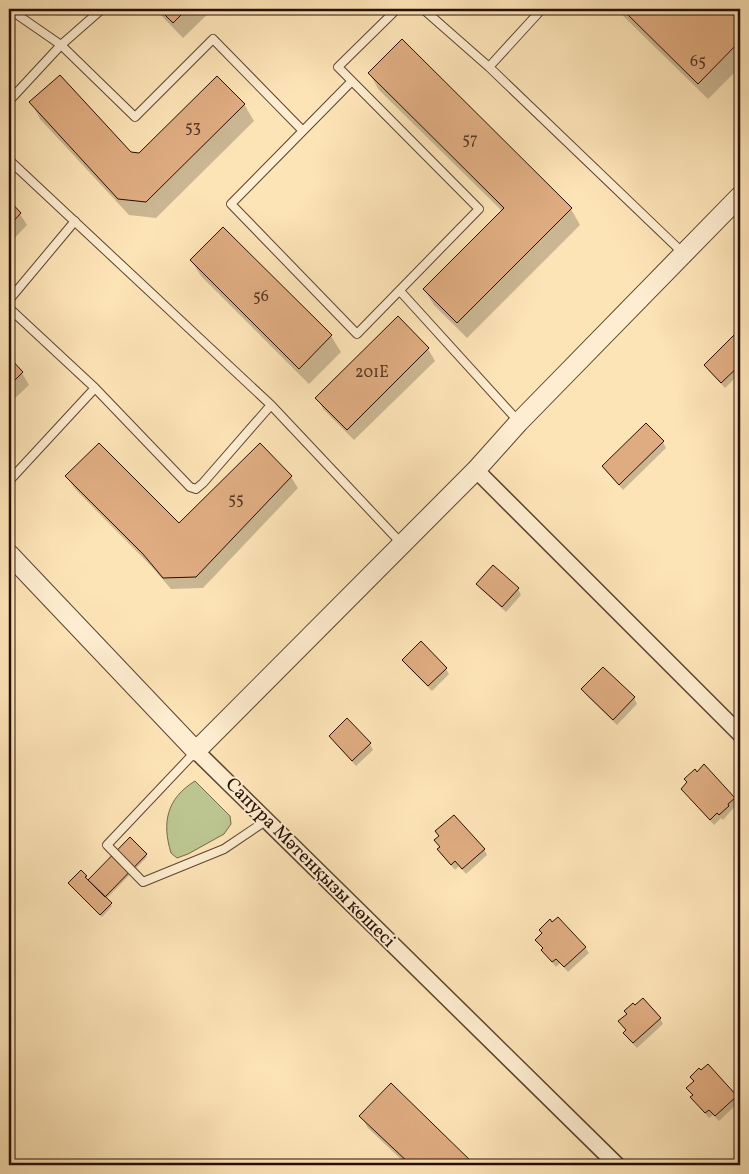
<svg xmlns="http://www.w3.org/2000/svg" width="749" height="1174" font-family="Vollkorn,serif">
	<rect width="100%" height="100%" fill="#fde4b7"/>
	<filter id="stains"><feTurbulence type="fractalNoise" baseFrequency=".004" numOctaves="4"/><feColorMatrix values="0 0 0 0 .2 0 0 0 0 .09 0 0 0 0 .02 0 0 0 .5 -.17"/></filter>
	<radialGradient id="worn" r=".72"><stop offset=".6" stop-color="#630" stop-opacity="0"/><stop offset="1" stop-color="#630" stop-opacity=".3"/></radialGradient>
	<path fill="#bcc590" stroke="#726a49" d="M 195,781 L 230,816 L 231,824 L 224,834 L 188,854 L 177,858 L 171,853 C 162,823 166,799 195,781 Z"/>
	<path fill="#0003" d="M 155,9 L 213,9 L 183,38 Z
		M 364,9 L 375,9 L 370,14 Z
		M 616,9 L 691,9 L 695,13 L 699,9 L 740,9 L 740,67 L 708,99 Z
		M 369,73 L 571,209 L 580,225 L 467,338 L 434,305 L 424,289 L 502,211 L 379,90 Z
		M 31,102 L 130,154 L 140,155 L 244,104 L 254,121 L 156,218 L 129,215 L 40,119 Z
		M 9,201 L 20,214 L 27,225 L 9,244 Z
		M 223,228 L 331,336 L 341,352 L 309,384 L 201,276 L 191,260 Z
		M 398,318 L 428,349 L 435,361 L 354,440 L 323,409 L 317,398 Z
		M 740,331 L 740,373 L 725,388 L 709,371 L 705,365 Z
		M 9,359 L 22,373 L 29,385 L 9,404 Z
		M 646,425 L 663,442 L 666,448 L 623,490 L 607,472 L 603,467 Z
		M 67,476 L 179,525 L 291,477 L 298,488 L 203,588 L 171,589 L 151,566 L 74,488 Z
		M 493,567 L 518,589 L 521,595 L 506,612 L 481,589 L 477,584 Z
		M 740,595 L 740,603 L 737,598 Z
		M 404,660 L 446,669 L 449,674 L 432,691 L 407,666 Z
		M 603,669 L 634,698 L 637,704 L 617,725 L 586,695 L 583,690 Z
		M 347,720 L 370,744 L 373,750 L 356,766 L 334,742 L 330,736 Z
		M 682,789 L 734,798 L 737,804 L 723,820 L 721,818 L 714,825 L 686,794 Z
		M 436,840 L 484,849 L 487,855 L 466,874 L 459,866 L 455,870 L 442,855 L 438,850 L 441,848 Z
		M 146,855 L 147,857 L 106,899 L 112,906 L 102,917 L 69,884 L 86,877 L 88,881 Z
		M 552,923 L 585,947 L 589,953 L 568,972 L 560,963 L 556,967 L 546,955 L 542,950 L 544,949 L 537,940 Z
		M 660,1018 L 663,1024 L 637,1048 L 628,1039 L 625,1033 L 627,1031 L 620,1022 Z
		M 691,1077 L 736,1096 L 739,1102 L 719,1121 L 713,1115 L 709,1118 L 692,1098 L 693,1096 L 688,1088 L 694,1083 Z
		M 391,1085 L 474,1165 L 407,1165 L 368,1128 L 361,1116 Z"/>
	<path fill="#dfac81" stroke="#270e02" d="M 159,9 L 187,9 L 173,23 Z
		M 622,9 L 693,9 L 695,11 L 697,9 L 740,9 L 740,41 L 698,84 Z
		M 402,39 L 572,208 L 457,323 L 423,289 L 504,208 L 368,73 Z
		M 60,75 L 131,152 L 139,153 L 217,76 L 245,104 L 146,202 L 118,199 L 29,102 Z
		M 9,200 L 21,213 L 9,226 Z
		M 223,227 L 332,335 L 299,369 L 190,260 Z
		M 398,316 L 429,348 L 347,430 L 315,398 Z
		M 740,329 L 740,365 L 721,383 L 704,365 Z
		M 9,357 L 23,372 L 9,386 Z
		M 646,423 L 664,441 L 619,485 L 602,466 Z
		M 99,443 L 179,523 L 260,443 L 292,476 L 196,577 L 163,578 L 143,554 L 65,476 Z
		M 493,565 L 519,588 L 502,607 L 476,584 Z
		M 421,641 L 447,668 L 428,686 L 402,660 Z
		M 603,667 L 635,697 L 613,720 L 581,689 Z
		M 347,718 L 371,743 L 352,761 L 329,736 Z
		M 704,764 L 735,798 L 728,804 L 729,806 L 719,815 L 717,813 L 710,820 L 681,789 L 687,782 L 684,779 L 695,769 L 697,772 Z
		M 454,815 L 485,849 L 462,869 L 455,861 L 451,865 L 437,849 L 440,847 L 434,840 L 439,836 L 435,831 Z
		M 130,837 L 147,854 L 105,897 L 88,880 Z
		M 81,870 L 87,876 L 85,877 L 112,903 L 100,915 L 68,883 Z
		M 558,917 L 586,947 L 564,967 L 556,959 L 552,962 L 541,950 L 543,948 L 535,940 L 542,933 L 539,930 L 550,919 L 552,922 Z
		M 643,998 L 661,1018 L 633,1043 L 623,1033 L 626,1030 L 618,1021 L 627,1014 L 624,1011 L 633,1003 L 635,1005 Z
		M 708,1064 L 737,1096 L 715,1116 L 709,1110 L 705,1113 L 690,1097 L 693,1095 L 686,1088 L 694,1081 L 690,1077 L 699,1068 L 701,1070 Z
		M 391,1083 L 475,1165 L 411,1165 L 359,1116 Z"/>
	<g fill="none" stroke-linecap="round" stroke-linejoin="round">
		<defs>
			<path id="service" d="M 9,9 L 61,45 L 102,9
				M 423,9 L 489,67 L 684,254
				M 489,67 L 542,9
				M 352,81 L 231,204 L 357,334 L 479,209 L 338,67 L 397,9
				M 9,101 L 61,45 L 135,117 L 213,39 L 303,131
				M 9,160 L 271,405 L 401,543
				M 400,291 L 519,422
				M 9,300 L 75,221
				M 9,308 L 95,388 L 190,487 L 196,489 L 203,483 L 271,405
				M 9,481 L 95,388
				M 196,751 L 107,845 L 143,882 L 224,849 L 267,820"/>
			<path id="minor" d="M 476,470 L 740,734
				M 196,751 L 617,1165"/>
			<path id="tertiary" d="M 9,554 L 196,751 L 476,470 L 519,422 L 740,196"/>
		</defs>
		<use href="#service" stroke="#5c442f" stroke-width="10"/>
		<use href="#minor" stroke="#5c442f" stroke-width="18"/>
		<use href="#tertiary" stroke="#5c442f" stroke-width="21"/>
		<use href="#service" stroke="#feedd0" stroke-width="8"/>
		<use href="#minor" stroke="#feedd0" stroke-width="15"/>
		<use href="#tertiary" stroke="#feedd0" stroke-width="19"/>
	</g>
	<g text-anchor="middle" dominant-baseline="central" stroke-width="4" stroke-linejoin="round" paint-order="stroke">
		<g font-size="16" fill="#553622">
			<text x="698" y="62">65</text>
			<text x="193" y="128">53</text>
			<text x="470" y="140">57</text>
			<text x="261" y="297">56</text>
			<text x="372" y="373">201Е</text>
			<text x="236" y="500">55</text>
		</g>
		<g font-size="19" fill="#270e02" stroke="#feedd0">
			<text transform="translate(310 863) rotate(45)">Сапура Мәтенқызы көшесі</text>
		</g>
	</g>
	<rect width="749" height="1174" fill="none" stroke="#fde4b7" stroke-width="30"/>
	<rect x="10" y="10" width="729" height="1154" fill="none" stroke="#270e02" stroke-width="2.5"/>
	<rect x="15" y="15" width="719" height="1144" fill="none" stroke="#270e02"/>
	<rect width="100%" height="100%" filter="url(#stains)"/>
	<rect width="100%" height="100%" fill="url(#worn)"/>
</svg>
